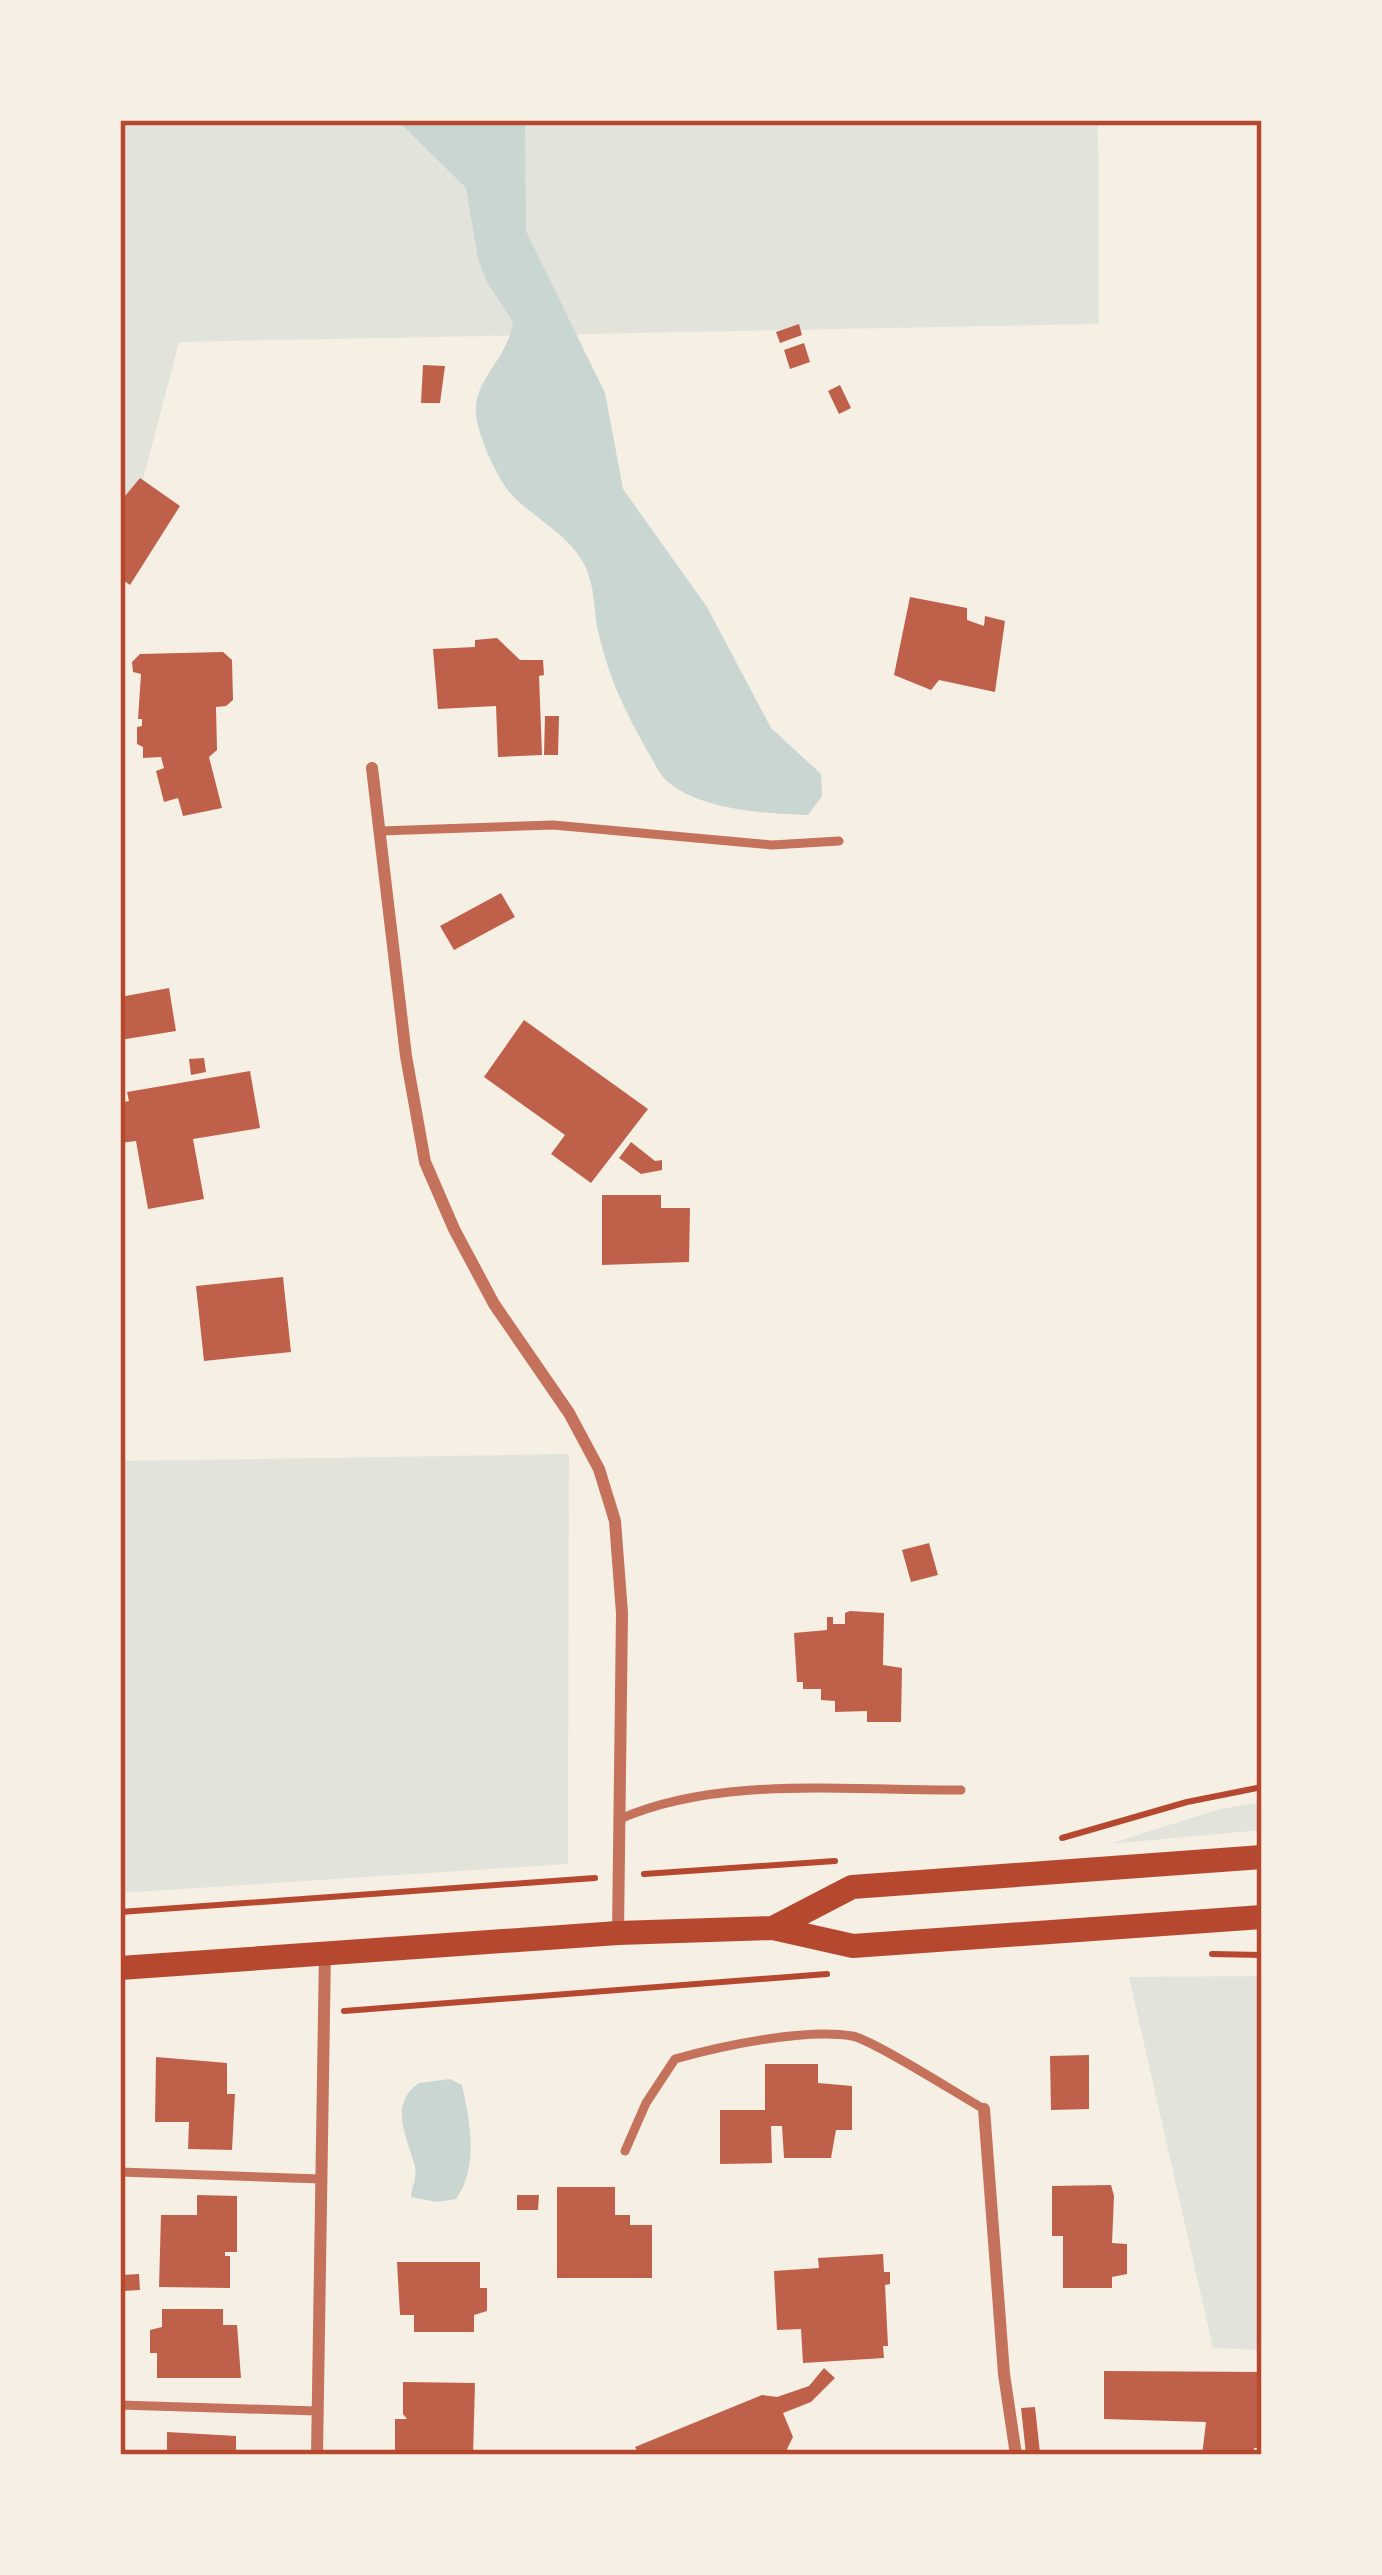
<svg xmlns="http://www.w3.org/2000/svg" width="1382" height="2575" font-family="Barlow,sans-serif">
	<rect width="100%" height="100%" fill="#f6efe4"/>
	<path fill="#e2e4dc" d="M 120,120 L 1098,120 L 1099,324 L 179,342 L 120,568 Z
		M 569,1454 L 568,1864 L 120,1893 L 120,1461 Z
		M 1262,1802 L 1262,1830 L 1109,1844 L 1220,1809 Z
		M 1262,1976 L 1262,2350 L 1213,2348 L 1129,1977 Z"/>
	<path fill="#c9d6d2" d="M 397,120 L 525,120 L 526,231 L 605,393 L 623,489 L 707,607 L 771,728 L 821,774 L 822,796 L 808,815 C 767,814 701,810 668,782 C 659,775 654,761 648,752 C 626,714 609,678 599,635 C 593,611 596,587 584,564 C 567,533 535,519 512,495 C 498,481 476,432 476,412 C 474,379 508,359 513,322 L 487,282 L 478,259 L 466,188 Z
		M 450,2079 L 462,2085 C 470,2121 479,2167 456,2199 L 437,2202 L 411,2197 C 412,2186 417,2178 415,2167 C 408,2138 387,2105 419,2083 Z"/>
	<path fill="#bf614a" d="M 799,324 L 802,335 L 780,343 L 776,332 Z
		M 804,343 L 810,362 L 790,369 L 784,350 Z
		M 423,365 L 445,366 L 440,403 L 421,403 Z
		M 840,385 L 851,408 L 839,414 L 828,391 Z
		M 140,478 L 180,506 L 130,585 L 120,578 L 120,502 Z
		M 910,597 L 967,608 L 967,620 L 984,626 L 985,616 L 1005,621 L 995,692 L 939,680 L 931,690 L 894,675 Z
		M 497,638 L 520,660 L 543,660 L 544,675 L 539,676 L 542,755 L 498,757 L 496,706 L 438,709 L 433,649 L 475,647 L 475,640 Z
		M 223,652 L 232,660 L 233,700 L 226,706 L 216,707 L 217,750 L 209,757 L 222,808 L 183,816 L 178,798 L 164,802 L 156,771 L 164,768 L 161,757 L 143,758 L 143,747 L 137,744 L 137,727 L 142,726 L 142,719 L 138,719 L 141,674 L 133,672 L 132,662 L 140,654 Z
		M 545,716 L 559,716 L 558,755 L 544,755 Z
		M 501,893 L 515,917 L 454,950 L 440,926 Z
		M 169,988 L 176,1031 L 120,1040 L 120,997 Z
		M 524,1020 L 648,1109 L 591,1183 L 551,1154 L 565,1135 L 484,1077 Z
		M 204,1058 L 206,1072 L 191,1075 L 189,1059 Z
		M 250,1071 L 260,1128 L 193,1139 L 204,1199 L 148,1209 L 136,1141 L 120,1143 L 120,1103 L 129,1101 L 127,1092 Z
		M 631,1142 L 655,1161 L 662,1160 L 662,1170 L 641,1174 L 619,1158 Z
		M 602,1195 L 661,1195 L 661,1208 L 690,1208 L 689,1262 L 602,1265 Z
		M 283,1277 L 291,1352 L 204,1361 L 196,1286 Z
		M 929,1543 L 938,1575 L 911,1582 L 902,1550 Z
		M 850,1611 L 884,1613 L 883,1665 L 902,1668 L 901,1722 L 867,1722 L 867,1711 L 835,1712 L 835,1701 L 821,1700 L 821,1689 L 803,1689 L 803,1682 L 797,1682 L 794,1633 L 827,1630 L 827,1617 L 833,1617 L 833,1624 L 845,1624 L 845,1613 Z
		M 1089,2055 L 1089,2109 L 1051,2110 L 1050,2056 Z
		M 156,2057 L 227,2063 L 227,2094 L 235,2094 L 232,2150 L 188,2149 L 189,2122 L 155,2122 Z
		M 765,2064 L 818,2064 L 818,2083 L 852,2086 L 852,2130 L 836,2130 L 831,2158 L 784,2158 L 782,2126 L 771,2126 L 772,2163 L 720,2164 L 720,2110 L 765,2110 Z
		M 1111,2185 L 1114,2196 L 1112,2243 L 1127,2244 L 1127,2274 L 1112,2277 L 1112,2288 L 1063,2288 L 1063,2236 L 1052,2236 L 1052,2186 Z
		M 557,2187 L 615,2187 L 615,2215 L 630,2215 L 630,2225 L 652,2225 L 652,2278 L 557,2278 Z
		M 197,2195 L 237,2196 L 237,2252 L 225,2252 L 225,2256 L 230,2256 L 230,2288 L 159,2287 L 161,2215 L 197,2215 Z
		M 517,2195 L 539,2195 L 538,2210 L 517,2210 Z
		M 883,2254 L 884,2272 L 890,2272 L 890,2284 L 885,2285 L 888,2346 L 883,2346 L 884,2358 L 803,2363 L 801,2329 L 777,2330 L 774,2271 L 819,2268 L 818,2258 Z
		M 397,2262 L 480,2262 L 480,2288 L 487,2288 L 487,2311 L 474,2315 L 474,2332 L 414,2332 L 414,2315 L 400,2315 Z
		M 139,2274 L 140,2290 L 123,2291 L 122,2275 Z
		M 162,2309 L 223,2309 L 223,2325 L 237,2325 L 241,2378 L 157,2378 L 157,2353 L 150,2353 L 150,2330 L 162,2327 Z
		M 824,2368 L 835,2378 L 811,2402 L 783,2413 L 793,2437 L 787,2449 L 790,2455 L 639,2455 L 635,2447 L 762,2395 L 777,2397 L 809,2386 Z
		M 1104,2371 L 1262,2372 L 1262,2448 L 1254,2448 L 1254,2455 L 1202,2455 L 1206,2422 L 1104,2419 Z
		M 403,2382 L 475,2383 L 473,2455 L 395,2455 L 395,2419 L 407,2419 L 403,2414 Z
		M 1035,2407 L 1040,2453 L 1026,2454 L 1021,2408 Z
		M 167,2432 L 236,2436 L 236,2455 L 167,2455 Z"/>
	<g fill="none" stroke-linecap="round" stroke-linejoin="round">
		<path stroke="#b5482f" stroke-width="6" d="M 1062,1838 L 1187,1802 L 1262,1787
			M 644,1874 L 835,1861
			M 120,1912 L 595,1878
			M 1212,1954 L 1262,1955
			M 344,2011 L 827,1974"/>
		<path stroke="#c5725c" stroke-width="9" d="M 380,831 L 553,825 L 772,845 L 839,841
			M 620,1819 C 720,1775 851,1791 961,1790
			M 625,2151 L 646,2103 L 675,2059 C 721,2046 804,2028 852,2036 C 872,2039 959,2095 984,2109
			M 120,2172 L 321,2179
			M 120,2405 L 317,2411"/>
		<path stroke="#c5725c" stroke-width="12" d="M 372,768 L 406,1056 L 425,1162 L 454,1229 L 494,1304 L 569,1413 L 599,1469 L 615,1521 L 622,1613 L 618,1932
			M 984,2109 L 1004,2374 L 1016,2455
			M 317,2455 L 325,1952"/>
		<path stroke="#b5482f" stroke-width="24" d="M 773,1928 L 852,1887 L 1262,1857
			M 120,1968 L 618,1933 L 773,1928 L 853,1946 L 1262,1917"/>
	</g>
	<rect width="1382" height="2575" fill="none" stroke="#f6efe4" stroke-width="246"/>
	<rect x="123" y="123" width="1136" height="2329" fill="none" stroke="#b5482f" stroke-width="4.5"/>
</svg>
